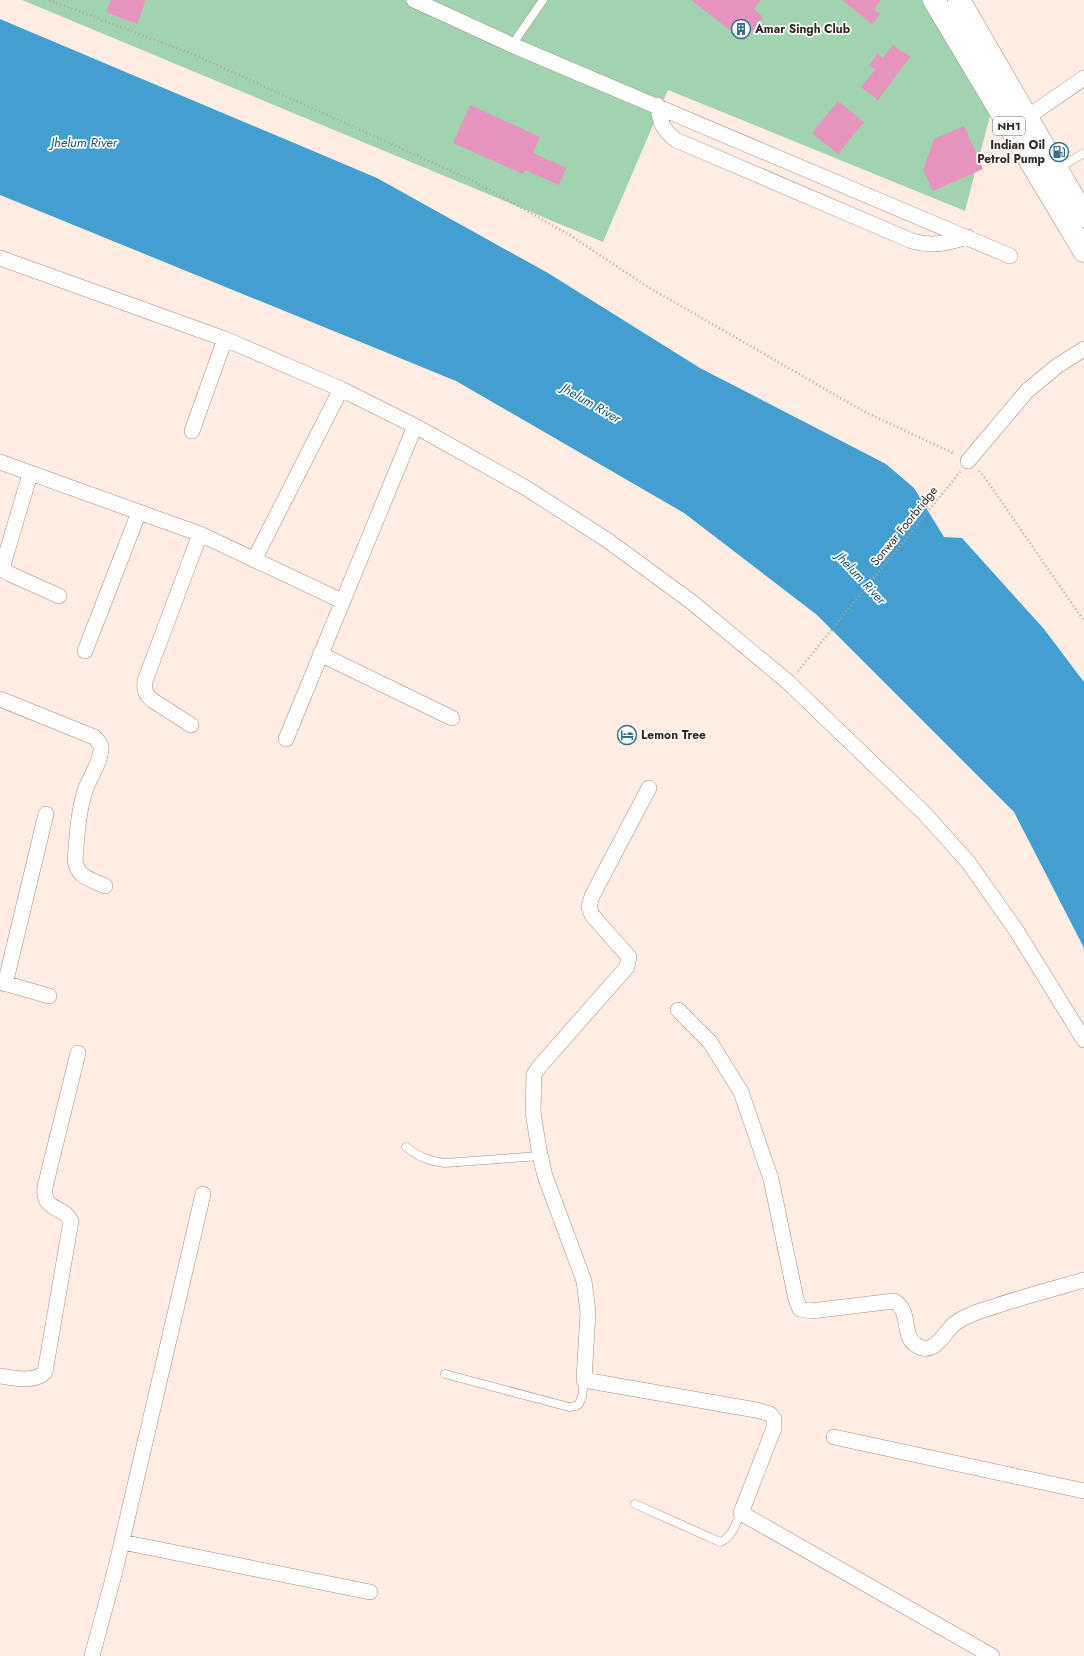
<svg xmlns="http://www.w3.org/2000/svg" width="1084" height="1656" font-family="Jost,sans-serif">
	<rect width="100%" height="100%" fill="#ffede3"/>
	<path fill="#a1d3b0" d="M 22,0 L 922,0 L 990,116 L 965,211 L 668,90 L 603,242 Z"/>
	<path fill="#439fd0" d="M 0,19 L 377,178 L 548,273 L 700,368 L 886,464 L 914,488 L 944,537 L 962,538 L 1044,629 L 1084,682 L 1084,948 L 1014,812 L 817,615 L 684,513 L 456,381 L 0,195 Z"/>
	<path fill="#e693be" d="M 111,0 L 146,0 L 137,24 L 106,12 Z
		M 691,0 L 761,0 L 754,9 L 763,17 L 744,41 Z
		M 842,0 L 881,0 L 874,9 L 880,14 L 872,24 Z
		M 893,45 L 910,57 L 878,100 L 861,87 L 875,70 L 869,65 L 878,53 L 883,58 Z
		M 838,101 L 864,122 L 838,154 L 812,133 Z
		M 470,105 L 540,137 L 533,153 L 566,168 L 559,185 L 525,170 L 523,174 L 453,143 Z
		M 964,126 L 983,169 L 933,191 L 923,170 L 934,139 Z"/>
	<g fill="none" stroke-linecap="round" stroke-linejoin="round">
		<defs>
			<path id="service" d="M 512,45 L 543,0
				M 1057,169 L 1084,153
				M 406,1147 C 419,1157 429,1161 445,1163 L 540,1156
				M 445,1374 L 569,1407 L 576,1406 L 579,1404 L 582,1397 L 584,1380
				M 635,1504 L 720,1542 C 732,1538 736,1523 741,1513"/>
			<path id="minor" d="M 414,0 L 512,45 L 1010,256
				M 657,105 C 661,123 661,128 676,140 L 912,241 C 933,247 947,243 968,237
				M 1026,118 L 1084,78
				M 0,258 L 225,339 L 341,389 L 415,426 L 526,488 L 607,540 L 693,603 L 788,682 L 924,813 L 968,862 L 1016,930 L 1084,1040
				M 192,431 L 225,339
				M 968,461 L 1027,391 L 1057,366 L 1084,349
				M 0,462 L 200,534 L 342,601
				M 30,474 L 3,565 L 5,571 L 10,574 L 59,596
				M 254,560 L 341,389
				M 85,651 L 139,512
				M 320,654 L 452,718
				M 0,699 L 94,737 C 98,741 102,745 101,750 C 100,763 91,775 86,788 C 78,811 77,836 75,861 C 78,878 91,879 105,886
				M 191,725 L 152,700 C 145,694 144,690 145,681 L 200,534
				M 286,739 L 415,426
				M 649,788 L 592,896 L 589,907 L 592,915 L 629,957 L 627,967 L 539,1067 L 534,1075 L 533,1112 L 539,1150 L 545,1176 L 584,1281 L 588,1312 L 584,1380 L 756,1410 L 770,1414 L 774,1419 L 774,1428 L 741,1513 L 992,1656
				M 0,982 L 49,996
				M 5,984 L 46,814
				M 678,1010 L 710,1042 L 741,1092 L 771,1179 L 796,1299 L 800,1309 L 811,1311 L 894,1301 C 912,1311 901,1336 916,1345 C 934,1357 943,1334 954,1324 C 958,1321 965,1317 970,1315 C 978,1311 987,1309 996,1306 C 1025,1296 1054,1289 1084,1280
				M 0,1376 C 13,1378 35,1383 45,1372 L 71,1221 C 64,1205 42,1212 45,1187 L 78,1053
				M 834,1437 L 1084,1491
				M 122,1542 L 370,1592
				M 92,1656 L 115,1571 L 203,1194"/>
			<path id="trunk" d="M 934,0 L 1084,251
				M 959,0 L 1084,216"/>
		</defs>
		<use href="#service" stroke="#a08b81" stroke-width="9"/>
		<use href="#minor" stroke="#a08b81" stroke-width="16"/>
		<use href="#trunk" stroke="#a08b81" stroke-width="23"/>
		<path stroke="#b1a39b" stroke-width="2.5" stroke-dasharray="1 3" stroke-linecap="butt" d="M 49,0 L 197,56 L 473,181 L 568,234 L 648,287 L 865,412 L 955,454
			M 979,471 L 985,478 L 1084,621
			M 798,671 L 960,472"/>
		<use href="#service" stroke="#fff" stroke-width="8"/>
		<use href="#minor" stroke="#fff" stroke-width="15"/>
		<use href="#trunk" stroke="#fff" stroke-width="22"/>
	</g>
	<defs>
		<symbol id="building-ring" viewBox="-11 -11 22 22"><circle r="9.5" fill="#fefefe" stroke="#346e87" stroke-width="1.5"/><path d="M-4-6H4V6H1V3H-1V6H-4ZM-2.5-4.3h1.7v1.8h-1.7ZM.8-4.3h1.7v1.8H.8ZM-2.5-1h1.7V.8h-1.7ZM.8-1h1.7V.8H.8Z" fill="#346e87"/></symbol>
		<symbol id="fuel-ring" viewBox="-11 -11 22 22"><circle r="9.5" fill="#fefefe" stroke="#346e87" stroke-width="1.5"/><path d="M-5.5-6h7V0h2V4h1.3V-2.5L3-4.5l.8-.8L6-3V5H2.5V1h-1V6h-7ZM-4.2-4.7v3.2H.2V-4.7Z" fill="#346e87"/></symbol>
		<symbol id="hotel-ring" viewBox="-11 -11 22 22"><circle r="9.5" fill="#fefefe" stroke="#346e87" stroke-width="1.5"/><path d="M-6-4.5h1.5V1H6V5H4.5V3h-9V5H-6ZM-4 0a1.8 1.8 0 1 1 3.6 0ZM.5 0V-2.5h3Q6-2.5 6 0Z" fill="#346e87"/></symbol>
	</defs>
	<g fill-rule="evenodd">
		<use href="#building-ring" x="730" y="18" width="22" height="22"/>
		<use href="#fuel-ring" x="1048" y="141" width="22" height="22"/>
		<use href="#hotel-ring" x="616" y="724" width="22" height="22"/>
	</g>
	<g text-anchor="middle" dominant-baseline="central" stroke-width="3.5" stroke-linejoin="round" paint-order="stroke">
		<rect fill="#fefefe" stroke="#706a67" stroke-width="1" x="993" y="117" width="32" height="18" rx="3"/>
		<g font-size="11" font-weight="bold" fill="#332a26">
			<text x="1009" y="126">NH1</text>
		</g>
		<g font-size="12" font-weight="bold" fill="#332a26" stroke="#fefefe" text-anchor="start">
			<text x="755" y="29">Amar Singh Club</text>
			<text x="1045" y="145" text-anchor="end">Indian Oil<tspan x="1045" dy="14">Petrol Pump</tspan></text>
			<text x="641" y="735">Lemon Tree</text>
		</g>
		<g font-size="12" fill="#332a26" stroke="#fefefe">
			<text transform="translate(904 526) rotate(-51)">Sonwar Foorbridge</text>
		</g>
		<g font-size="13" font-style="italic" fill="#105779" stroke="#fefefe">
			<text x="84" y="142">Jhelum River</text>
			<text transform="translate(591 403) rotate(30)">Jhelum River</text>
			<text transform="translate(861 578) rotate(47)">Jhelum River</text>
		</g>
	</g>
</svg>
